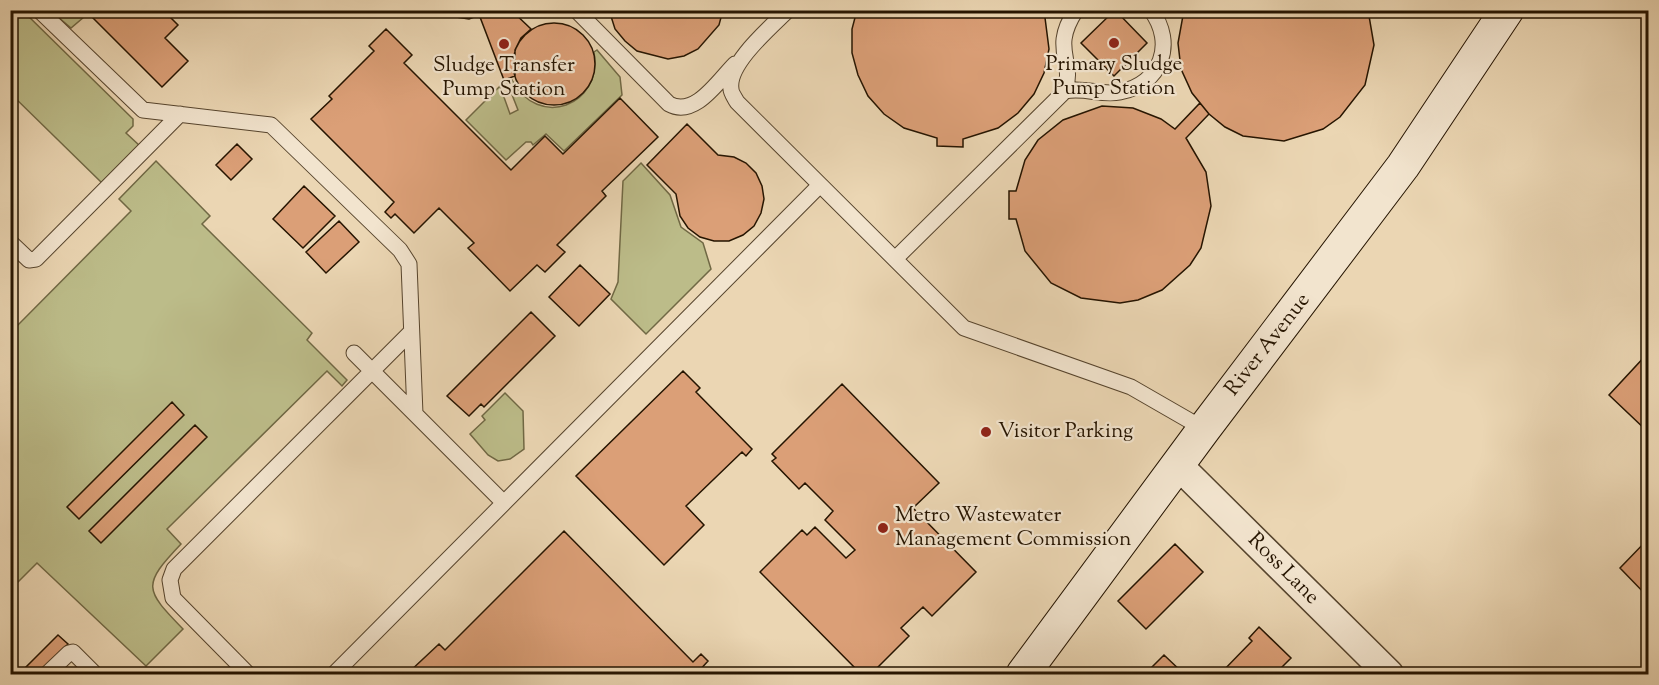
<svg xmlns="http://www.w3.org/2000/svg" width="1659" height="685" font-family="'Sorts Mill Goudy',serif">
	<rect width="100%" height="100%" fill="#ebd6b3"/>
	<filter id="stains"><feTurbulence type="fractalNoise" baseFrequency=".00333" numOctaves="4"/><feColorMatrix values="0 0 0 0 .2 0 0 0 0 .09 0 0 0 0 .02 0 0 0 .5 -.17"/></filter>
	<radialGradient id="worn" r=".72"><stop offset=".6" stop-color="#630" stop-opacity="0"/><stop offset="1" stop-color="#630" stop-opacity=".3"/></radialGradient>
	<path fill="#bcbc89" stroke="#706844" stroke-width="1.5" d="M 10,11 L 23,11 L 133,119 L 133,126 L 126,133 L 140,146 L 102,183 L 11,94 Z
		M 51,11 L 91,11 L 71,28 Z
		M 597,50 L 620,77 L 622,95 L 564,151 L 546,134 L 533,145 L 531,142 L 526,142 L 506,160 L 466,120 L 500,86 L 510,114 L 518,110 L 507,82 L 512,80 C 538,130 603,106 594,52 Z
		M 156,161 L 210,216 L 202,224 L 312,333 L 307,340 L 347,380 L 342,386 L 327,371 L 167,529 L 181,544 C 142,585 144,589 183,629 L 146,666 L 37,563 L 11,589 L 11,332 L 131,211 L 119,199 Z
		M 641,163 L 670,195 L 681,227 L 703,243 L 711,269 L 646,334 L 611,299 L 618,282 L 623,181 Z
		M 505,393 L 523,411 L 524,449 L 510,459 L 498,461 L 488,455 L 470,434 L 485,420 L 482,416 Z"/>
	<path fill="#db9f77" stroke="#251400" stroke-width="1.5" d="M 95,10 L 136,10 L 139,13 L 142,10 L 163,10 L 178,25 L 165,38 L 188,61 L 162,87 L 90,15 Z
		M 443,10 L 493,10 L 469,19 L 456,17 Z
		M 511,10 L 531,29 L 521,38 L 515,50 L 515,76 L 504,80 L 480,17 L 493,10 Z
		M 609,10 L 723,10 L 719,25 L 698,49 L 684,56 L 668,59 L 637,51 L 625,41 L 615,29 Z
		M 857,10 L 1044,10 L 1049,49 L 1044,73 L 1034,94 L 1018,113 L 998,128 L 963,139 L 963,147 L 937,146 L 937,138 L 904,128 L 884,114 L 868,96 L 858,75 L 852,53 L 852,29 Z
		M 1115,10 L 1147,43 L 1114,76 L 1081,43 Z
		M 1184,10 L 1368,10 L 1374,45 L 1365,85 L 1340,117 L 1323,129 L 1284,141 L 1243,136 L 1225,127 L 1209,114 L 1192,93 L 1181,69 L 1178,43 Z
		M513 64a41 41 0 1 1 82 0a41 41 0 1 1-82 0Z
		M 386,29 L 412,55 L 404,63 L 511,170 L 545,136 L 563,154 L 620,98 L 658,137 L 602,191 L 606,196 L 557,245 L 565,252 L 545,272 L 537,265 L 510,291 L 468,248 L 474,243 L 439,208 L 414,233 L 395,214 L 391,218 L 385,212 L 394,202 L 311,119 L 332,99 L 329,96 L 374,51 L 369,46 Z
		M 1200,103 L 1209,114 L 1186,138 L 1206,172 L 1211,206 L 1201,248 L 1190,265 L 1162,290 L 1138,300 L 1120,303 L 1081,298 L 1051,283 L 1025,251 L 1016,219 L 1009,219 L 1009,191 L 1016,191 L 1025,160 L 1038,140 L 1063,120 L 1102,106 L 1133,108 L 1161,119 L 1175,129 Z
		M 687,124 L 718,155 L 734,157 L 746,163 L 756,173 L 762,186 L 764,199 L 761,213 L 754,226 L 743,235 L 729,241 L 714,241 L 700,237 L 688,228 L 680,216 L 676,194 L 647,165 Z
		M 237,144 L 252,159 L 231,180 L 216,165 Z
		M 304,186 L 335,216 L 303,248 L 273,219 Z
		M 339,221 L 359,242 L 326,273 L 306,252 Z
		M 580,265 L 610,294 L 579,326 L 549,297 Z
		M 531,312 L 555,336 L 484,407 L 481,404 L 469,416 L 447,396 Z
		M 1648,353 L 1648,432 L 1609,395 Z
		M 683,371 L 700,388 L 696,392 L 752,449 L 746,456 L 742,452 L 686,506 L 704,525 L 664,565 L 576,476 Z
		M 842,384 L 939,483 L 913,508 L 976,572 L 932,616 L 923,607 L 901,628 L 909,636 L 871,674 L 861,674 L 760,572 L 802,530 L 807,535 L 815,527 L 846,558 L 855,550 L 825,520 L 833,511 L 805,483 L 799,489 L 772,461 L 776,458 L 772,454 Z
		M 172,402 L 184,415 L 79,519 L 67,507 Z
		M 195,425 L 207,437 L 101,543 L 89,531 Z
		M 564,531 L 693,662 L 701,654 L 708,661 L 698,672 L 700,674 L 407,674 L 439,644 L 445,650 Z
		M 1648,539 L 1648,597 L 1620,568 Z
		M 1175,544 L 1203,572 L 1146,629 L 1118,601 Z
		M 1259,627 L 1291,658 L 1275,674 L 1220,674 L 1252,641 L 1249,638 Z
		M 58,635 L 68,644 L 37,674 L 23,674 L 21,672 Z
		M 1164,655 L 1184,674 L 1145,674 Z"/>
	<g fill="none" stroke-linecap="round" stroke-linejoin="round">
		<defs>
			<path id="lane" d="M 39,10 L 143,110 L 271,125 L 400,250 L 409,264 L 415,414
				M 576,10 L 669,104 C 695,118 718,81 735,64
				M 788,10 C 771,27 727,64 731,89 C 731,93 735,98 737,102 L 964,328 L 1131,387 L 1204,429
				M 1065,91 C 1085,87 1102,96 1120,92 C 1161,84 1176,44 1151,10
				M 10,242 L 29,260 L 36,259 L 180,114
				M 895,259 L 1065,91 C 1075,59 1050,50 1076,10
				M 354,353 L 504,503
				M 47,674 L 69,653 L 73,652 L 95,674
				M 248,674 L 173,598 L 170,580 L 174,569 L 411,332
				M 334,674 L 819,186"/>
			<path id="street" d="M 1177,464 L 1389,674"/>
			<path id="secondary" d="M 1023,674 L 1204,429 L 1403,166 L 1507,10"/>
		</defs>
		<use href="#lane" stroke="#56442d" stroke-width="17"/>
		<use href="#street" stroke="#56442d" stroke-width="31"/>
		<use href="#secondary" stroke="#251400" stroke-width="35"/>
		<use href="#lane" stroke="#f2e4ce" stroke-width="15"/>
		<use href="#street" stroke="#f2e4ce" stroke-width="28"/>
		<use href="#secondary" stroke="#f2e4ce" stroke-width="33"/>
	</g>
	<g fill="#8f2418" stroke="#f2e4ce" stroke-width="2">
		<circle cx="1114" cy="43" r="6"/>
		<circle cx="504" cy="44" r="6"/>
		<circle cx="986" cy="432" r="6"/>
		<circle cx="883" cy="528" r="6"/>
	</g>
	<g text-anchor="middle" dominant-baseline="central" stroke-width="4.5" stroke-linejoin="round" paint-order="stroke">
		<g font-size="21" fill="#251400" stroke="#f2e4ce">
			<text x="1114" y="65">Primary Sludge<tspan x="1114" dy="24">Pump Station</tspan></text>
			<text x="504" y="66">Sludge Transfer<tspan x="504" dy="24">Pump Station</tspan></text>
			<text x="998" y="432" text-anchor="start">Visitor Parking</text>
			<text x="895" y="516" text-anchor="start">Metro Wastewater<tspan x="895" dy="24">Management Commission</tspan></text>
		</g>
		<g font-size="21" fill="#251400" stroke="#f2e4ce">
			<text transform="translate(1268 345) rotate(-52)">River Avenue</text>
			<text transform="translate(1283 569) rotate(45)">Ross Lane</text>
		</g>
	</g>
	<rect width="1659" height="685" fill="none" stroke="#ebd6b3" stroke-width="36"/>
	<rect x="12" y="12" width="1635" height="661" fill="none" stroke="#251400" stroke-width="3"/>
	<rect x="18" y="18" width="1623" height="649" fill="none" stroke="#251400" stroke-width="1.5"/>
	<rect width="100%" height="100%" filter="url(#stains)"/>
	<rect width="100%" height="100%" fill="url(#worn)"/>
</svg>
